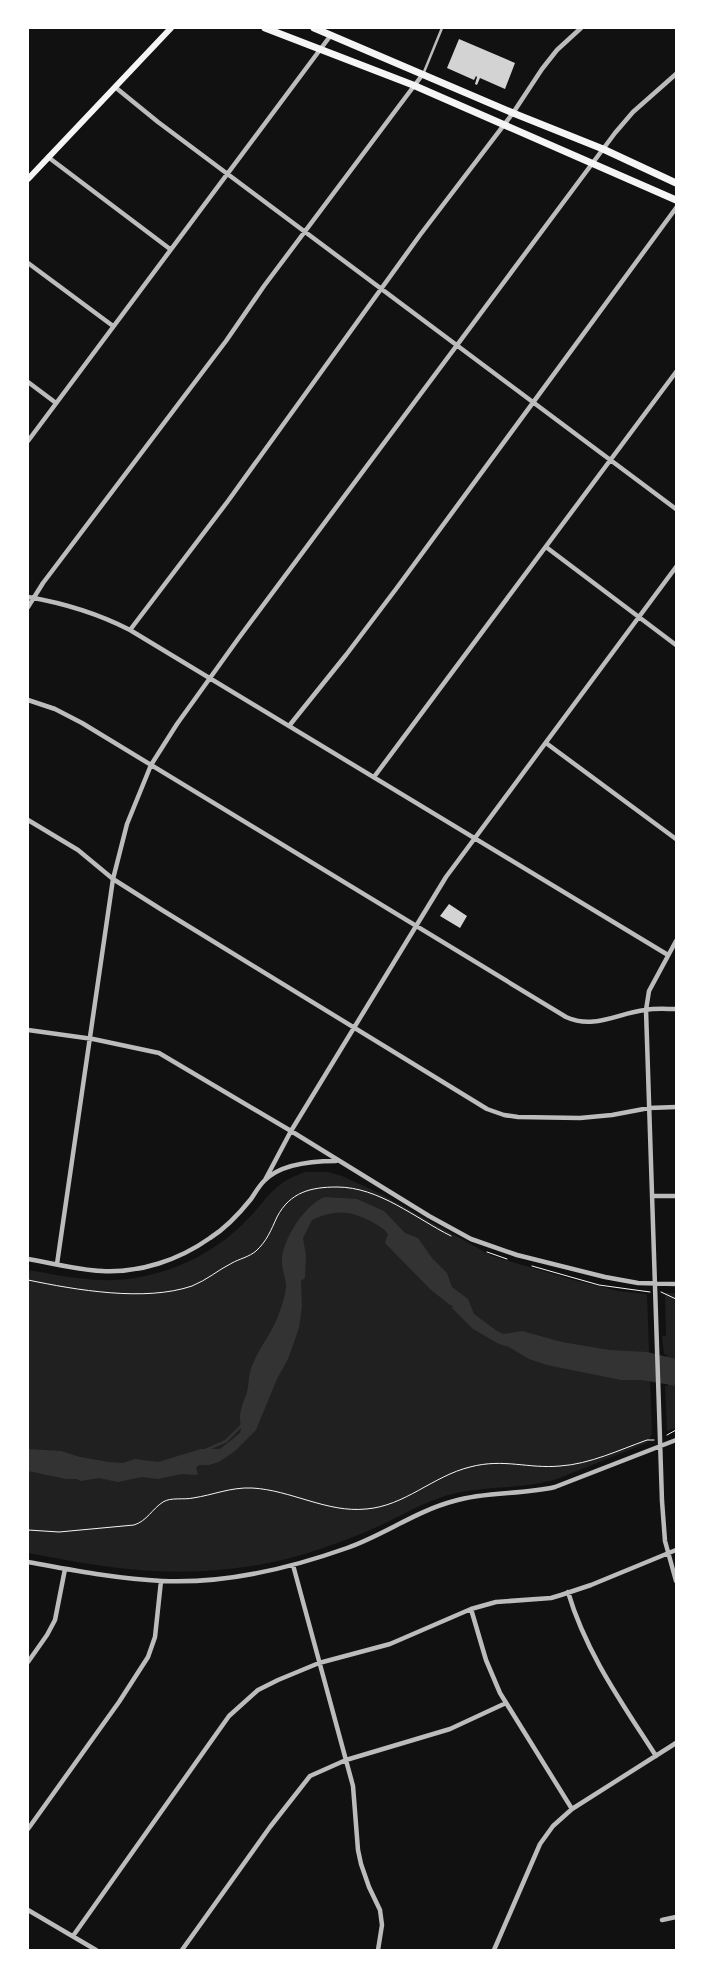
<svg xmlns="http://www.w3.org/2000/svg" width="704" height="1978" font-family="Roboto,sans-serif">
	<rect width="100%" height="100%" fill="#111"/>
	<path fill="#202020" d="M 306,1172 L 328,1172 L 342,1176 L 383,1195 L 492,1256 L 577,1281 L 619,1291 L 647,1294 L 652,1434 L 647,1443 L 557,1479 C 520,1490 482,1485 445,1496 C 422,1503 401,1516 379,1526 C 360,1535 340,1542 320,1549 C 259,1570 192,1576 129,1569 C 95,1566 61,1559 28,1553 L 28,1270 C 51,1274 76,1279 100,1280 C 152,1282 205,1261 243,1224 C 266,1202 272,1182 306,1172 Z
		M 665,1293 L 676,1293 L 676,1428 L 667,1431 L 665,1386 L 668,1386 L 667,1355 L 664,1354 L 662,1336 L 666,1336 Z"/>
	<path fill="#333" d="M 325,1197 L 357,1199 L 384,1211 L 405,1233 L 418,1238 L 432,1258 L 447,1273 L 452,1287 L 468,1299 L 474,1314 L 497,1331 L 503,1334 L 522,1331 L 562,1342 L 609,1350 L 647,1352 L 676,1359 L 676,1386 L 642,1380 L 621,1380 L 547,1365 L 529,1359 L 509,1347 L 499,1344 L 473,1329 L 452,1308 L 453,1306 L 450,1305 L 430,1289 L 385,1243 L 388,1234 C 382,1225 358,1214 347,1213 C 335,1211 323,1215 312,1220 L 303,1238 L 306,1256 L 305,1278 L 301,1281 L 302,1307 L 299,1328 L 288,1359 L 277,1379 L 256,1430 L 235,1451 L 219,1462 L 209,1465 L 199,1465 L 196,1468 L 198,1475 L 182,1474 L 158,1479 L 142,1477 L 118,1482 L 99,1478 L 81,1481 L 77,1479 L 66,1479 L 28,1471 L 28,1449 L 61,1451 L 80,1457 L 109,1462 L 123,1463 L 135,1459 L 158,1462 L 201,1449 L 220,1449 L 240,1433 C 242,1427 240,1424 240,1418 C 240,1409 244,1401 247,1392 C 249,1385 248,1376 252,1366 C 258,1350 270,1335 277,1319 C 280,1311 283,1302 285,1294 C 288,1282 283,1275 282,1264 C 280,1242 305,1204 325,1197 Z"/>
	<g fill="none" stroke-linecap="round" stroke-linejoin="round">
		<path stroke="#333" stroke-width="2.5" d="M 206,1450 L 226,1441 L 243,1424"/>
	</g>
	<path fill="#d3d3d3" d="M 459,39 L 515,63 L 505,89 L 480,78 L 477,85 L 475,84 L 477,77 L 476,76 L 474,80 L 447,68 Z
		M 449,904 L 467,916 L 460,928 L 440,916 Z"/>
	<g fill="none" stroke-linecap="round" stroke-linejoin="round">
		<path stroke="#f5f5f5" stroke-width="1" d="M 487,1252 L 507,1259
			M 532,1266 L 599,1285 L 650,1292
			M 28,1280 C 76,1290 145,1302 192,1286 C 207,1280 218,1270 232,1263 C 239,1259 249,1257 256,1251 C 267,1241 271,1230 277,1217 C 290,1192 311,1187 337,1187 C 379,1187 415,1218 451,1236
			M 661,1292 L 676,1299
			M 667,1435 L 676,1430
			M 28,1530 L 59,1532 L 134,1525 C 147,1521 152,1509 163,1502 C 171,1497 183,1500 193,1498 C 213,1495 231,1487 252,1488 C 291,1490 327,1513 366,1509 C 405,1506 433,1476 470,1467 C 504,1458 528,1469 560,1466 C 590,1464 619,1450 647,1440 L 654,1440"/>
		<path stroke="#bcbcbc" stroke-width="2.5" d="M 424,72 L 442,28"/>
		<path stroke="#bcbcbc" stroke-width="4.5" d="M 115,87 L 158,122 L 676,509
			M 48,157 L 170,249
			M 28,263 L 113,326
			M 28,382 L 56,403
			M 28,441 L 331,35
			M 546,547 L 676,645
			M 28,597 C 63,603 97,613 130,630 L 668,955
			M 28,607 L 43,583 L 226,341 L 264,286 L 423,74
			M 130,630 L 228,501 L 420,235 L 513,113 L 542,69 L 557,50 L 581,28
			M 28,700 L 55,709 L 82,723 L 566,1017 C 594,1030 618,1013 645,1010 C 655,1008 666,1009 676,1009
			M 289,726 L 346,655 L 396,589 L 676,208
			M 546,743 L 676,839
			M 374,777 L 676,372
			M 28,820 L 78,850 L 113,879 L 162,910 L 487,1109 L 504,1115 L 518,1117 L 580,1118 L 612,1115 L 649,1108 L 676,1107
			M 676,941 L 649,991 L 646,1010 L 662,1501 L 665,1541 L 676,1581
			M 28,1030 L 93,1039 L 159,1053 L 291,1131 L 429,1216 L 471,1239 L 517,1255 L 605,1277 L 638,1283 L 676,1284
			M 265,1180 L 291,1131 L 446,877 L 676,567
			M 652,1196 L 676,1196
			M 28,1259 C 52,1263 78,1270 102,1271 C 140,1273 179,1260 210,1238 C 226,1228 239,1214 251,1199 C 255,1193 259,1186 264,1181 C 280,1164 314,1161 336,1161
			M 57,1264 L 113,879 L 127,824 L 151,765 L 177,724 L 238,639 L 615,133 L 633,112 L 676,74
			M 28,1562 C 72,1570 117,1579 162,1581 C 225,1584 288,1569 347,1548 C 384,1535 416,1511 454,1501 C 487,1491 521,1495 555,1487 L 676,1440
			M 293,1565 L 353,1786 L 358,1850 L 361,1864 L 369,1887 L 380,1910 L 382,1925 L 378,1950
			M 568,1592 C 586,1653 622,1703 656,1756
			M 471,1609 L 486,1660 L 500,1693 L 572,1809
			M 28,1662 L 47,1635 L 55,1620 L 65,1569
			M 28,1829 L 119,1702 L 148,1657 L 155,1637 L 161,1581
			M 28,1910 L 96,1950
			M 662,1920 L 676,1917
			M 73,1936 L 229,1716 L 258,1690 L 278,1680 L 319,1663 L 390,1644 L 471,1609 L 496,1602 L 551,1598 L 561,1595 L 591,1585 L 676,1550
			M 182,1950 L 270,1827 L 310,1776 L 346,1760 L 450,1729 L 506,1703
			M 494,1950 L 540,1844 L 553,1826 L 572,1809 L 676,1743"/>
		<path stroke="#f5f5f5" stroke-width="6" d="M 28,179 L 171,28"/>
		<path stroke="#f5f5f5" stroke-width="7" d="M 265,28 L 413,85 L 676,200
			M 314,28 L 513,113 L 603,149 L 676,183"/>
	</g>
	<rect width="704" height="1978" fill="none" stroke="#ffffff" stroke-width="58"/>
</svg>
